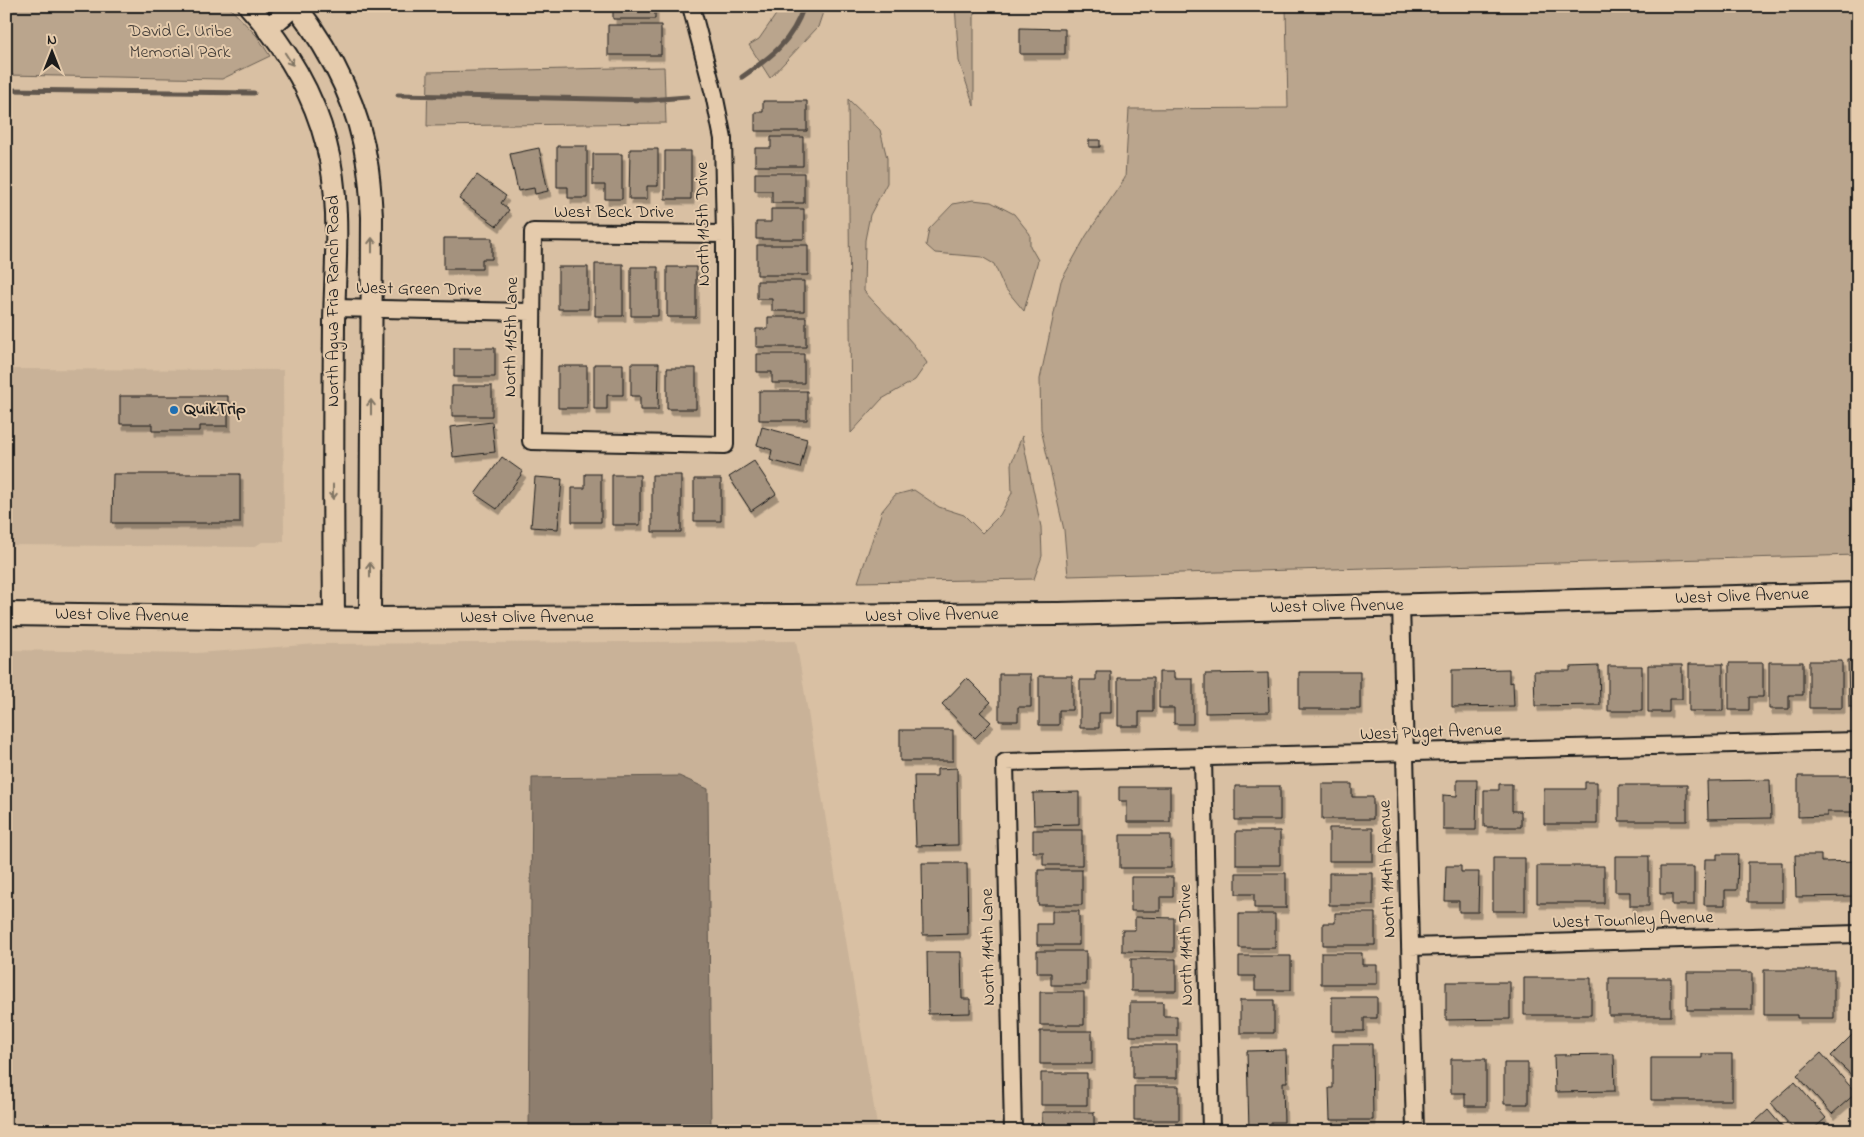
<svg xmlns="http://www.w3.org/2000/svg" width="1864" height="1137" font-family="'Indie Flower',sans-serif">
	<defs>
		<filter id="shadow"><feDropShadow dx="3" dy="5.5" stdDeviation="0" flood-color="#0004"/></filter>
	</defs>
	<rect width="100%" height="100%" fill="#d9c0a3"/>
	<filter id="ink" filterUnits="userSpaceOnUse"><feTurbulence type="fractalNoise" baseFrequency=".02" numOctaves="2"/><feDisplacementMap in="SourceGraphic" scale="10" xChannelSelector="R" yChannelSelector="G"/><feConvolveMatrix kernelMatrix="1 2 1 2 8 2 1 2 1" color-interpolation-filters="sRGB"/></filter>
	<g filter="url(#ink)">
		<path fill="#c9b298" d="M 6,369 L 283,370 L 284,542 L 262,542 L 254,547 L 6,545 Z
			M 796,641 L 878,1131 L 6,1131 L 6,650 L 197,653 L 317,644 Z"/>
		<path fill="#baa58d" stroke="#6b6054" d="M 6,6 L 228,6 L 257,36 L 270,56 L 222,79 L 6,75 Z
			M 782,6 L 825,6 L 818,27 L 770,78 L 749,45 L 759,39 Z
			M 955,6 L 974,6 L 974,106 L 959,61 Z
			M 1286,6 L 1858,6 L 1858,555 L 1068,576 L 1064,530 L 1041,429 L 1040,379 L 1061,281 L 1086,236 L 1125,178 L 1129,109 L 1288,108 Z
			M 664,67 L 666,123 L 427,126 L 428,72 Z
			M 848,99 L 880,130 L 887,158 L 887,183 L 870,215 L 865,240 L 864,291 C 885,315 910,336 927,363 L 915,380 L 882,399 L 851,433 Z
			M 973,200 L 991,202 L 1014,214 L 1030,234 L 1030,246 L 1038,260 L 1024,311 L 1004,287 L 994,264 L 982,257 L 935,253 L 926,245 L 929,229 L 953,204 Z
			M 1022,436 L 1041,527 L 1042,556 L 1034,579 L 858,582 L 882,511 L 895,495 L 914,490 L 939,507 L 964,515 L 982,533 L 1000,515 L 1012,493 L 1011,464 Z"/>
		<path fill="#8e7e6e" stroke="#60574d" d="M 679,776 L 708,789 L 711,1131 L 529,1131 L 532,778 Z"/>
		<g fill="none" stroke-linecap="round" stroke-linejoin="round">
			<path stroke="#60574d" stroke-width="5" d="M 742,77 C 771,57 792,42 804,6
				M 6,90 L 254,93
				M 398,95 L 649,100 L 687,97"/>
		</g>
		<path fill="#a4927e" stroke="#1c1c1c" filter="url(#shadow)" d="M 613,6 L 655,6 L 655,19 L 613,19 Z
			M 608,25 L 661,25 L 661,55 L 608,55 Z
			M 1020,28 L 1065,29 L 1065,54 L 1020,54 Z
			M 763,101 L 807,101 L 807,131 L 755,131 L 755,112 L 763,112 Z
			M 771,137 L 803,137 L 803,166 L 755,166 L 755,148 L 771,148 Z
			M 1089,140 L 1100,140 L 1100,147 L 1089,147 Z
			M 557,146 L 587,146 L 587,198 L 568,198 L 568,187 L 557,187 Z
			M 539,148 L 548,191 L 535,194 L 534,188 L 518,191 L 510,154 Z
			M 630,149 L 658,149 L 658,186 L 647,186 L 647,199 L 629,199 Z
			M 665,151 L 691,151 L 691,199 L 665,199 Z
			M 593,154 L 622,154 L 622,199 L 605,199 L 605,185 L 593,185 Z
			M 755,173 L 804,173 L 804,203 L 772,203 L 772,191 L 755,191 Z
			M 477,175 L 506,196 L 501,203 L 509,210 L 497,226 L 459,199 Z
			M 771,209 L 804,209 L 804,239 L 756,239 L 756,222 L 771,222 Z
			M 444,238 L 492,238 L 492,259 L 482,259 L 482,269 L 444,269 Z
			M 757,245 L 808,245 L 808,275 L 757,275 Z
			M 595,264 L 623,264 L 623,316 L 595,316 Z
			M 558,267 L 588,267 L 588,309 L 558,309 Z
			M 631,267 L 658,267 L 658,316 L 631,316 Z
			M 667,267 L 696,267 L 696,317 L 667,317 Z
			M 757,281 L 804,281 L 804,311 L 772,311 L 772,299 L 757,299 Z
			M 768,317 L 806,317 L 806,347 L 756,347 L 756,329 L 768,329 Z
			M 454,348 L 495,348 L 495,377 L 454,377 Z
			M 757,354 L 804,354 L 804,383 L 772,383 L 772,372 L 757,372 Z
			M 631,363 L 659,363 L 658,410 L 640,410 L 640,396 L 631,396 Z
			M 594,364 L 623,364 L 623,395 L 607,395 L 607,409 L 594,409 Z
			M 558,366 L 587,366 L 587,408 L 558,408 Z
			M 667,368 L 696,368 L 696,409 L 667,409 Z
			M 452,386 L 492,386 L 492,416 L 452,416 Z
			M 759,391 L 807,391 L 807,420 L 759,420 Z
			M 120,396 L 228,396 L 228,426 L 200,426 L 200,431 L 152,431 L 152,424 L 120,424 Z
			M 492,422 L 495,452 L 453,457 L 450,427 Z
			M 762,427 L 807,439 L 800,468 L 770,460 L 772,450 L 757,445 Z
			M 502,457 L 523,472 L 497,509 L 475,494 Z
			M 754,461 L 776,494 L 751,511 L 729,477 Z
			M 113,474 L 240,474 L 240,523 L 112,523 Z
			M 585,474 L 601,474 L 601,522 L 572,522 L 572,488 L 585,488 Z
			M 612,475 L 640,475 L 640,525 L 612,525 Z
			M 652,475 L 681,475 L 681,532 L 652,532 Z
			M 535,477 L 562,479 L 558,529 L 531,527 Z
			M 694,479 L 721,479 L 721,521 L 694,521 Z
			M 1848,660 L 1858,660 L 1858,707 L 1849,707 Z
			M 1809,661 L 1842,661 L 1842,708 L 1809,708 Z
			M 1769,662 L 1803,662 L 1803,695 L 1789,695 L 1789,709 L 1769,709 Z
			M 1729,663 L 1763,663 L 1763,697 L 1749,697 L 1749,710 L 1729,710 Z
			M 1689,664 L 1723,664 L 1723,711 L 1689,711 Z
			M 1648,665 L 1682,665 L 1682,699 L 1669,699 L 1669,712 L 1648,712 Z
			M 1599,666 L 1600,705 L 1535,706 L 1534,671 L 1570,671 L 1570,667 Z
			M 1608,666 L 1642,666 L 1642,711 L 1608,711 Z
			M 1509,669 L 1509,683 L 1513,682 L 1514,706 L 1452,707 L 1452,670 Z
			M 1096,672 L 1111,672 L 1111,713 L 1099,713 L 1099,728 L 1080,728 L 1080,680 L 1096,680 Z
			M 1159,672 L 1174,672 L 1174,679 L 1193,679 L 1193,724 L 1174,724 L 1174,708 L 1159,708 Z
			M 1299,672 L 1360,672 L 1360,709 L 1299,709 Z
			M 1268,673 L 1269,712 L 1205,713 L 1205,674 Z
			M 999,674 L 1031,674 L 1031,707 L 1018,707 L 1018,721 L 999,721 Z
			M 1039,676 L 1072,676 L 1072,710 L 1059,710 L 1059,725 L 1039,725 Z
			M 967,678 L 991,702 L 980,712 L 991,722 L 975,738 L 942,704 Z
			M 1118,678 L 1153,678 L 1153,712 L 1139,712 L 1139,726 L 1118,726 Z
			M 900,730 L 953,730 L 953,761 L 900,761 Z
			M 957,768 L 958,845 L 916,846 L 914,776 L 937,776 L 937,769 Z
			M 1798,776 L 1858,776 L 1858,812 L 1827,812 L 1827,816 L 1798,817 Z
			M 1457,780 L 1477,780 L 1476,830 L 1443,830 L 1443,795 L 1457,796 Z
			M 1770,780 L 1771,818 L 1708,819 L 1707,781 Z
			M 1585,782 L 1597,782 L 1597,824 L 1544,824 L 1544,789 L 1585,789 Z
			M 1322,784 L 1352,784 L 1352,797 L 1373,797 L 1373,819 L 1322,819 Z
			M 1499,784 L 1512,784 L 1512,811 L 1521,811 L 1521,827 L 1484,827 L 1484,790 L 1499,790 Z
			M 1619,785 L 1687,785 L 1687,821 L 1619,821 Z
			M 1235,786 L 1280,786 L 1280,820 L 1235,820 Z
			M 1119,787 L 1170,787 L 1170,822 L 1127,822 L 1127,801 L 1119,801 Z
			M 1079,792 L 1079,824 L 1034,825 L 1033,793 Z
			M 1329,828 L 1373,828 L 1373,861 L 1329,861 Z
			M 1033,830 L 1082,830 L 1082,865 L 1043,865 L 1043,852 L 1033,852 Z
			M 1236,831 L 1280,831 L 1280,865 L 1236,865 Z
			M 1120,835 L 1171,835 L 1171,868 L 1120,868 Z
			M 1717,854 L 1738,854 L 1737,890 L 1725,890 L 1725,905 L 1704,905 L 1705,859 L 1717,859 Z
			M 1795,855 L 1821,855 L 1821,862 L 1858,861 L 1858,896 L 1796,897 Z
			M 1615,856 L 1649,856 L 1649,906 L 1630,906 L 1630,892 L 1615,892 Z
			M 1493,858 L 1525,858 L 1525,911 L 1493,911 Z
			M 1748,862 L 1782,862 L 1782,902 L 1748,902 Z
			M 922,863 L 967,863 L 968,934 L 923,935 Z
			M 1446,866 L 1461,866 L 1461,872 L 1479,872 L 1478,912 L 1459,912 L 1459,901 L 1445,901 Z
			M 1537,866 L 1604,866 L 1604,903 L 1537,903 Z
			M 1660,867 L 1694,867 L 1694,905 L 1672,905 L 1672,894 L 1660,894 Z
			M 1038,870 L 1082,870 L 1082,905 L 1038,905 Z
			M 1236,873 L 1286,873 L 1286,908 L 1254,908 L 1254,894 L 1236,894 Z
			M 1329,873 L 1373,873 L 1373,905 L 1329,905 Z
			M 1131,877 L 1173,877 L 1173,897 L 1160,897 L 1160,911 L 1131,911 Z
			M 1052,911 L 1079,911 L 1079,945 L 1037,945 L 1037,924 L 1052,924 Z
			M 1335,913 L 1375,913 L 1375,945 L 1323,945 L 1323,923 L 1335,923 Z
			M 1239,914 L 1275,914 L 1275,948 L 1239,948 Z
			M 1135,917 L 1174,918 L 1174,952 L 1122,951 L 1122,930 L 1135,930 Z
			M 1037,951 L 1086,951 L 1086,985 L 1051,985 L 1051,973 L 1037,973 Z
			M 927,952 L 961,952 L 962,999 L 970,999 L 970,1013 L 928,1014 Z
			M 1321,953 L 1362,953 L 1362,965 L 1377,965 L 1377,984 L 1321,984 Z
			M 1239,956 L 1291,956 L 1291,990 L 1255,990 L 1255,976 L 1239,976 Z
			M 1131,959 L 1176,959 L 1176,991 L 1131,991 Z
			M 1764,970 L 1834,970 L 1834,1018 L 1797,1018 L 1797,1015 L 1764,1015 Z
			M 1687,972 L 1752,972 L 1752,1010 L 1687,1010 Z
			M 1524,978 L 1591,978 L 1591,1015 L 1524,1015 Z
			M 1609,978 L 1671,978 L 1671,1016 L 1609,1016 Z
			M 1446,982 L 1510,982 L 1510,1019 L 1446,1020 Z
			M 1040,992 L 1084,992 L 1084,1025 L 1040,1025 Z
			M 1332,997 L 1377,997 L 1377,1018 L 1364,1018 L 1364,1031 L 1332,1031 Z
			M 1240,1000 L 1274,1000 L 1274,1033 L 1240,1033 Z
			M 1130,1002 L 1163,1002 L 1163,1016 L 1177,1016 L 1177,1036 L 1130,1036 Z
			M 1040,1031 L 1092,1031 L 1092,1064 L 1040,1064 Z
			M 1855,1032 L 1858,1034 L 1858,1081 L 1831,1056 Z
			M 1333,1044 L 1372,1044 L 1373,1120 L 1330,1120 L 1329,1088 L 1333,1088 Z
			M 1133,1045 L 1177,1045 L 1177,1078 L 1133,1078 Z
			M 1286,1050 L 1287,1082 L 1283,1082 L 1284,1122 L 1271,1122 L 1271,1130 L 1249,1131 L 1247,1051 Z
			M 1821,1053 L 1856,1093 L 1832,1114 L 1797,1075 Z
			M 1614,1054 L 1615,1091 L 1555,1092 L 1554,1055 Z
			M 1702,1054 L 1732,1054 L 1732,1100 L 1651,1100 L 1651,1058 L 1702,1058 Z
			M 1451,1059 L 1486,1059 L 1486,1106 L 1465,1106 L 1465,1093 L 1451,1093 Z
			M 1504,1063 L 1528,1063 L 1528,1104 L 1504,1104 Z
			M 1041,1073 L 1087,1073 L 1087,1105 L 1041,1105 Z
			M 1795,1082 L 1826,1118 L 1811,1131 L 1795,1131 L 1771,1103 Z
			M 1134,1086 L 1179,1086 L 1179,1120 L 1134,1120 Z
			M 1768,1110 L 1786,1131 L 1745,1131 Z
			M 1042,1112 L 1094,1112 L 1094,1131 L 1042,1131 Z
			M 1134,1126 L 1179,1126 L 1179,1131 L 1134,1131 Z"/>
		<g fill="none" stroke-linecap="round" stroke-linejoin="round">
			<defs>
				<path id="minor" d="M 691,6 L 714,94 L 723,139 L 725,234 L 725,445 L 531,441 L 533,232 L 725,234
					M 334,308 L 532,312
					M 1401,605 L 1415,1131
					M 1203,758 L 1211,1131
					M 1410,947 L 1858,934
					M 1013,1131 L 1005,762 L 1858,741"/>
				<path id="tertiary" d="M 249,6 C 284,45 313,92 326,143 C 342,202 335,263 334,323 C 333,421 333,520 334,618
					M 296,6 C 331,52 359,105 367,163 C 370,180 371,199 372,217 L 370,619
					M 267,29 L 294,6"/>
				<path id="secondary" d="M 6,614 L 370,619 L 1058,614 L 1858,594"/>
			</defs>
			<use href="#minor" stroke="#1c1c1c" stroke-width="20"/>
			<use href="#tertiary" stroke="#1c1c1c" stroke-width="24"/>
			<use href="#secondary" stroke="#1c1c1c" stroke-width="26"/>
			<use href="#minor" stroke="#e5cbac" stroke-width="16"/>
			<use href="#tertiary" stroke="#e5cbac" stroke-width="20"/>
			<use href="#secondary" stroke="#e5cbac" stroke-width="22"/>
		</g>
		<defs><path id="oneway-shaft" d="M-6 0H5M1.5-3L5.5 0L1.5 3" fill="none" stroke-width="1.6" stroke-linecap="round" stroke-linejoin="round" transform="scale(1.25)"/></defs>
		<g stroke="#807464">
			<use href="#oneway-shaft" transform="translate(289 59) rotate(57)"/>
			<use href="#oneway-shaft" transform="translate(372 245) rotate(-90)"/>
			<use href="#oneway-shaft" transform="translate(371 407) rotate(-90)"/>
			<use href="#oneway-shaft" transform="translate(333 492) rotate(90)"/>
			<use href="#oneway-shaft" transform="translate(370 570) rotate(-90)"/>
		</g>
	</g>
	<circle fill="#1f6fb2" stroke="#e5cbac" stroke-width="2" cx="174" cy="410" r="5"/>
	<g text-anchor="middle" dominant-baseline="central" stroke-width="4" stroke-linejoin="round" paint-order="stroke">
		<g font-size="18" fill="#443e38" stroke="#e5cbac">
			<text x="180" y="32">David C. Uribe<tspan x="180" dy="21">Memorial Park</tspan></text>
		</g>
		<g font-size="18" fill="#1c1c1c" stroke="#e5cbac">
			<text x="614" y="213">West Beck Drive</text>
			<text transform="translate(704 224) rotate(-91)">North 115th Drive</text>
			<text transform="translate(419 290) rotate(1)">West Green Drive</text>
			<text transform="translate(334 301) rotate(-90)">North Agua Fria Ranch Road</text>
			<text transform="translate(512 337) rotate(-89)">North 115th Lane</text>
			<text transform="translate(1742 597) rotate(-2)">West Olive Avenue</text>
			<text transform="translate(1337 607) rotate(-1)">West Olive Avenue</text>
			<text transform="translate(122 616) rotate(1)">West Olive Avenue</text>
			<text transform="translate(932 616) rotate(-1)">West Olive Avenue</text>
			<text x="527" y="618">West Olive Avenue</text>
			<text transform="translate(1431 733) rotate(-2)">West Puget Avenue</text>
			<text transform="translate(1388 869) rotate(-92)">North 114th Avenue</text>
			<text transform="translate(1633 921) rotate(-2)">West Townley Avenue</text>
			<text transform="translate(1187 945) rotate(-91)">North 114th Drive</text>
			<text transform="translate(989 947) rotate(-91)">North 114th Lane</text>
		</g>
		<g font-size="18" font-weight="bold" fill="#1c1c1c" stroke="#e5cbac" text-anchor="start">
			<text x="184" y="410">QuikTrip</text>
		</g>
	</g>
	<rect width="1864" height="1137" fill="none" stroke="#e5cbac" stroke-width="25"/>
	<rect x="12" y="12" width="1839" height="1112" fill="none" stroke="#1c1c1c" stroke-width="2" filter="url(#ink)"/>
	<g transform="translate(52 52)" stroke="#e5cbac" stroke-width="4" paint-order="stroke">
	<path d="M0-4L9 19L0 12L-9 19Z" fill="#1c1c1c"/>
	<text y="-8" font-size="14" font-weight="bold" text-anchor="middle" fill="#1c1c1c">N</text>
	</g>
</svg>
